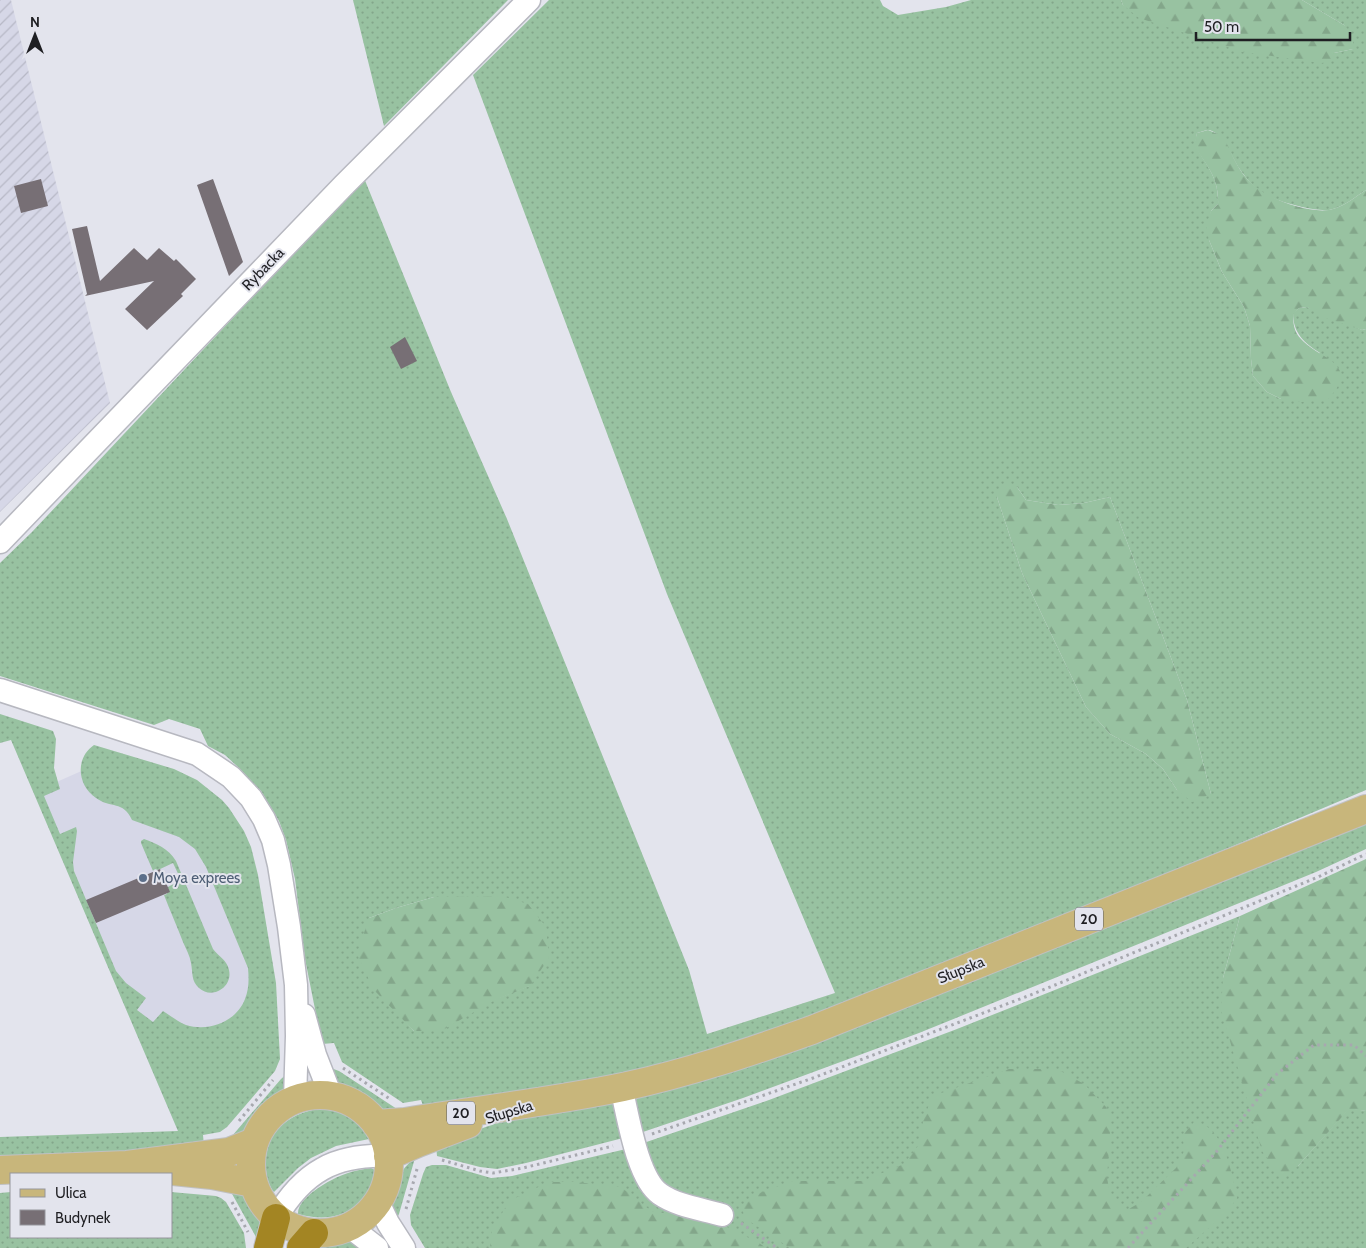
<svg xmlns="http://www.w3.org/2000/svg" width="1366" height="1248" font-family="Cabin,sans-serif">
	<defs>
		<pattern id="industrial-furrows" width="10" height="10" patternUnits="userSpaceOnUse" patternTransform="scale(1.25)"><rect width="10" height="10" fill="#d6d7e7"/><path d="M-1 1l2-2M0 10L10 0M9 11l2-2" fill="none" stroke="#b7b8c6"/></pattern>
		<pattern id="grass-dots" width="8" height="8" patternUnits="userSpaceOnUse" patternTransform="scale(1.25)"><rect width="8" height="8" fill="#98c2a1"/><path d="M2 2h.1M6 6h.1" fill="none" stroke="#83a68a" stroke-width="1.8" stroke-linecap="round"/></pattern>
		<pattern id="forest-firs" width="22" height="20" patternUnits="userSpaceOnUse" patternTransform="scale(1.25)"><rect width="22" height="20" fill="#98c2a1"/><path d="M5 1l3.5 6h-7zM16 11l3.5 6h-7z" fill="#83a68a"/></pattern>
	</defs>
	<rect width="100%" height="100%" fill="#e3e4ed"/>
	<path fill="#d6d7e7" d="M 95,765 L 177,790 L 252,965 L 255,1017 L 178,1131 L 34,792 Z"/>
	<path fill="url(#industrial-furrows)" d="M 0,0 L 11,0 L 110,403 L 0,512 Z"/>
	<path fill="url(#grass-dots)" fill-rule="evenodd" d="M 353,0 L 508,0 L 384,126 Z
		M 549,0 L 880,0 L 883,6 L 898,15 L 946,7 L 971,0 L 1121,0 L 1123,5 L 1334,53 L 1353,49 L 1344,25 L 1302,0 L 1366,0 L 1366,190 C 1355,197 1342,208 1329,210 C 1315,212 1274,201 1262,193 C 1253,187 1245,177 1239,168 C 1232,157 1225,137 1212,131 C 1207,128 1202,132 1197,133 L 1195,145 C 1207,167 1219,177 1218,204 L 1211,211 L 1209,240 L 1222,272 L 1244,307 L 1250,326 L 1251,359 L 1253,376 L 1267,392 L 1281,399 L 1320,353 C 1304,343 1293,333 1293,313 L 1299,308 L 1307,307 L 1362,330 L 1366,329 L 1366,790 L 1231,847 L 779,1030 L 640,1071 L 425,1111 L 421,1100 L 403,1103 L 342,1062 L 334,1043 L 322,1044 L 305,959 L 295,879 L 286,840 L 279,821 L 261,791 L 238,767 L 225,755 L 208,746 L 200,729 L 169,719 L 154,725 L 0,676 L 0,563 L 32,532 L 364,178 L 451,392 L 507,519 L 689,970 L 707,1034 L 835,993 L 667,594 L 473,75 ZM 1017,487 L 1026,500 L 1058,505 L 1084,503 L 1110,497 L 1187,700 L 1211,794 L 1177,790 L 1163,769 L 1146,754 L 1110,734 L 1086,707 L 1022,573 L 997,497 ZM 434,897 L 529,986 L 414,1031 L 398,1013 L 369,918 L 396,908 Z
		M 0,714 L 53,731 L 56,739 L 54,768 L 60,789 L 44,796 L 60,834 L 76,827 L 77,831 L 73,862 L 74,871 L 116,971 L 126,983 L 146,998 L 137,1010 L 153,1022 L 163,1011 C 171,1016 178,1022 186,1025 C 209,1032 236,1022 245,999 C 249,989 249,979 248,968 L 206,867 L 195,849 L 179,837 L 132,820 C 123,800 111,809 96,798 C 77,785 75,758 94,745 L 174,769 L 197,780 L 222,800 L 229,808 L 244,831 L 251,847 L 258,875 L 276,983 L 280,1059 L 275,1071 L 227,1127 L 220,1132 L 203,1135 L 204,1146 L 139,1153 L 0,1158 L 0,1137 L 178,1131 L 11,740 L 0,743 Z
		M 1366,819 L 1366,849 L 1316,872 L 919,1033 L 743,1098 L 640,1133 L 634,1102 L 641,1094 Z
		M 144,839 C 157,844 168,848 176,861 L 213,949 C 219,957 227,960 229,970 C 233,987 212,1000 199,988 C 191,981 193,973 191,963 C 190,956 186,949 183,942 C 177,926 170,911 164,895 L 167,894 L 166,888 L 181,880 L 173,863 L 158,870 L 155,869 L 153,871 L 141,843 L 141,841 Z
		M 1240,916 L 1223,978 L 1298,1166 L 1349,1108 L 1366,1111 L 1366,1248 L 425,1248 L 411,1225 L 410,1215 L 423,1174 L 426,1167 L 432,1165 L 446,1165 L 491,1178 L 512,1176 L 626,1149 L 769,1100 L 957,1029 Z
		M 328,1067 L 339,1071 L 397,1109 L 379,1111 L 362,1098 L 342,1086 L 335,1080 Z
		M 289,1072 C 283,1098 278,1094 262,1113 C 258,1117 256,1121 253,1126 C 247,1134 237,1138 228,1143 L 232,1136 L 281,1079 Z
		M 610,1101 L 618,1106 L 627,1137 L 526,1163 L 497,1169 L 480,1167 L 437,1156 L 436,1145 L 494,1124 Z
		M 318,1109 C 338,1110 364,1117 369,1139 L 336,1146 L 311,1158 L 298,1168 L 274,1192 C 269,1186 267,1178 266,1170 C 263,1136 285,1114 318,1109 Z
		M 415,1158 L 399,1214 L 395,1222 C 388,1198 394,1174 415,1158 Z
		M 371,1168 L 375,1170 C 368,1210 336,1225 298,1214 C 297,1196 336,1176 351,1172 C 357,1170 364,1169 371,1168 Z
		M 11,1192 L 11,1237 L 171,1237 L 171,1192 L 216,1196 L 221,1198 L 226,1202 L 244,1233 L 246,1248 L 0,1248 L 0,1193 Z
		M 231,1192 L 248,1194 C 262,1211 263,1221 262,1242 L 256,1237 Z
		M 329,1240 C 342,1239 352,1241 363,1248 L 310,1248 Z"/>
	<path fill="url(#forest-firs)" d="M 1121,0 L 1302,0 L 1344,25 L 1353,35 L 1353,49 L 1334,53 L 1330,62 L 1321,63 L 1243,52 L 1139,18 L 1123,5 Z
		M 1208,130 L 1223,136 C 1231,151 1236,167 1248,180 C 1264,198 1305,213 1329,210 C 1342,208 1355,197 1366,190 L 1366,329 L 1362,330 L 1325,318 L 1307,307 L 1299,308 L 1293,314 C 1293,323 1294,332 1301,339 C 1320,360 1362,363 1328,399 L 1301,402 L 1281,399 L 1267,392 L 1253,376 L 1251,359 L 1250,326 L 1244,307 L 1222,272 L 1209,240 L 1206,226 L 1211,211 L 1218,204 C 1219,177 1207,167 1194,145 L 1197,133 Z
		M 1003,484 L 1017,487 L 1026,500 L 1058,505 L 1084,503 L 1110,497 L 1187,700 L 1211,794 L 1192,802 L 1177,790 L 1163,769 L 1146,754 L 1110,734 L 1086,707 L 1022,573 L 997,497 Z
		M 1366,859 L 1366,1111 L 1349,1109 L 1298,1166 L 1284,1177 L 1275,1169 L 1262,1151 L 1221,1010 L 1223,978 L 1240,916 Z
		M 502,896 L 528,904 L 546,927 L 549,958 L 530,986 L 493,1001 L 441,1031 L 414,1031 L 374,990 L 357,954 L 369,918 L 396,908 L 434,897 Z
		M 1009,1069 L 1057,1069 L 1084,1084 L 1106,1107 L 1111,1119 L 1107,1178 L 1111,1198 L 1127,1210 L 1141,1202 L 1177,1167 L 1185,1149 L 1182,1136 L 1194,1122 C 1198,1123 1203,1124 1206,1126 C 1225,1138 1233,1176 1237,1198 L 1227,1212 L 1186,1248 L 790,1248 L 746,1219 L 741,1207 L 760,1193 L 793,1181 L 863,1181 L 904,1164 L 918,1146 L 924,1117 L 933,1096 Z
		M 549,1182 L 576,1182 L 621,1187 L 651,1211 L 717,1222 L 759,1243 L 766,1248 L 490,1248 L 492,1231 L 509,1201 Z"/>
	<path fill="#776f75" d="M 41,179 L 48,206 L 21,213 L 14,186 Z
		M 213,179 L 243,262 L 229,276 L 197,185 Z
		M 87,226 L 100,281 L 134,248 L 147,260 L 159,248 L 174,261 L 176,259 L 196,279 L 181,294 L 183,296 L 147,330 L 125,309 L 154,281 L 85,296 L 87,294 L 72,229 Z
		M 405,337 L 417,361 L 401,369 L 390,347 Z
		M 160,869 L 170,892 L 96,923 L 86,900 Z"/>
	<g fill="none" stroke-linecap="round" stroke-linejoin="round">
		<defs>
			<path id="minor" d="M 0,542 L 344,185 L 529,0
				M 0,690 L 197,754 L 231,777 L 251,798 L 264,819 L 273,840 L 279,865 L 289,927 L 296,985 L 297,1036 L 295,1100
				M 304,1015 L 315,1055 L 331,1096
				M 621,1087 C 628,1115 637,1178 660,1194 C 677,1206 702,1209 722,1215
				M 378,1202 L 388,1223 L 404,1248
				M 276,1218 C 303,1172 335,1154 388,1156
				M 350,1227 L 377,1248"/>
			<path id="major" d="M251 1164a69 69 0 1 1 138 0a69 69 0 1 1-138 0Z
				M 376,1124 L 405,1122 C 478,1110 551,1102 623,1087 C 688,1073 750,1052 812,1030 L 1366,809
				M 388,1156 L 418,1143 L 468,1124
				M 0,1170 L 127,1165 L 229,1152 L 254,1142
				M 173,1171 L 212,1175 L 253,1183"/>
			<path id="highway" d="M 268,1248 L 276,1218
				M 301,1248 L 314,1233"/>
		</defs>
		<use href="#minor" stroke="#b7b8c0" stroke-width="25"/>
		<use href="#major" stroke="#c0c0c1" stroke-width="30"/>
		<use href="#highway" stroke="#c0c0c1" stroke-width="30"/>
		<path stroke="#a7a8af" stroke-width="3" stroke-dasharray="2.5 4" stroke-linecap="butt" d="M 343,1068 L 390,1099
			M 239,1121 L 273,1080
			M 652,1134 L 813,1078 L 1033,994 L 1318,877 L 1366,854
			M 442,1160 L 480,1171 L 493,1173 L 523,1168 L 613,1146
			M 232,1202 L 248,1232
			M 406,1209 L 417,1169
			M 741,1223 L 777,1248
			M 1128,1248 L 1217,1151 L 1277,1074 L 1314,1045 L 1354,1045 L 1366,1056"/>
		<use href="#minor" stroke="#fff" stroke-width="22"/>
		<use href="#major" stroke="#c8b67b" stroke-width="28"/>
		<use href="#highway" stroke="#a38523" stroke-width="28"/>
	</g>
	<circle fill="#5c6f8a" stroke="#e3e4ed" stroke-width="2" cx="143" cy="878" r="5"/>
	<g text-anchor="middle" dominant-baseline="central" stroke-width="4" stroke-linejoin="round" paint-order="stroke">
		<g fill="#e3e4ed" stroke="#5a5a60" stroke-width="1">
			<rect x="1075" y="907.5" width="28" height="23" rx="4"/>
			<rect x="447" y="1101.5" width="28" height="23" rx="4"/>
		</g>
		<g font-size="14" font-weight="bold" fill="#1f1f23">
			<text x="1089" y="919">20</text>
			<text x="461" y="1113">20</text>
		</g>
		<g font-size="15" fill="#1f1f23" stroke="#e3e4ed">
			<text transform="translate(263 269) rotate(-46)">Rybacka</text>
			<text transform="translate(961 970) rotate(-22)">Słupska</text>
			<text transform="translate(509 1112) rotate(-17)">Słupska</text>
		</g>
		<g font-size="15" fill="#4e5e75" stroke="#e3e4ed" text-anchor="start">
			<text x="153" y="878">Moya exprees</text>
		</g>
	</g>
	<rect x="10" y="1173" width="162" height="65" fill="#e3e4ed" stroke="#95959c"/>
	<rect x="20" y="1189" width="25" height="8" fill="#c8b67b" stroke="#95959c"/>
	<text x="55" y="1198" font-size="15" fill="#1f1f23">Ulica</text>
	<rect x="20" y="1210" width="25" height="15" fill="#776f75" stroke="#95959c"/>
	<text x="55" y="1223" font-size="15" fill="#1f1f23">Budynek</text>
	<g transform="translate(35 35)" stroke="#e3e4ed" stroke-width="4" paint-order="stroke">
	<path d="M0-4L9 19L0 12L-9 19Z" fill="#1f1f23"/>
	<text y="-8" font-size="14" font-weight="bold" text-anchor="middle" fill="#1f1f23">N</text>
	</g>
	<path d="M1196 32v8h154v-8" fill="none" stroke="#1f1f23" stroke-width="2.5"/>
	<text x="1204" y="32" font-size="15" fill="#1f1f23" stroke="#e3e4ed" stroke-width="4" paint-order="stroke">50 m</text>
</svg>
